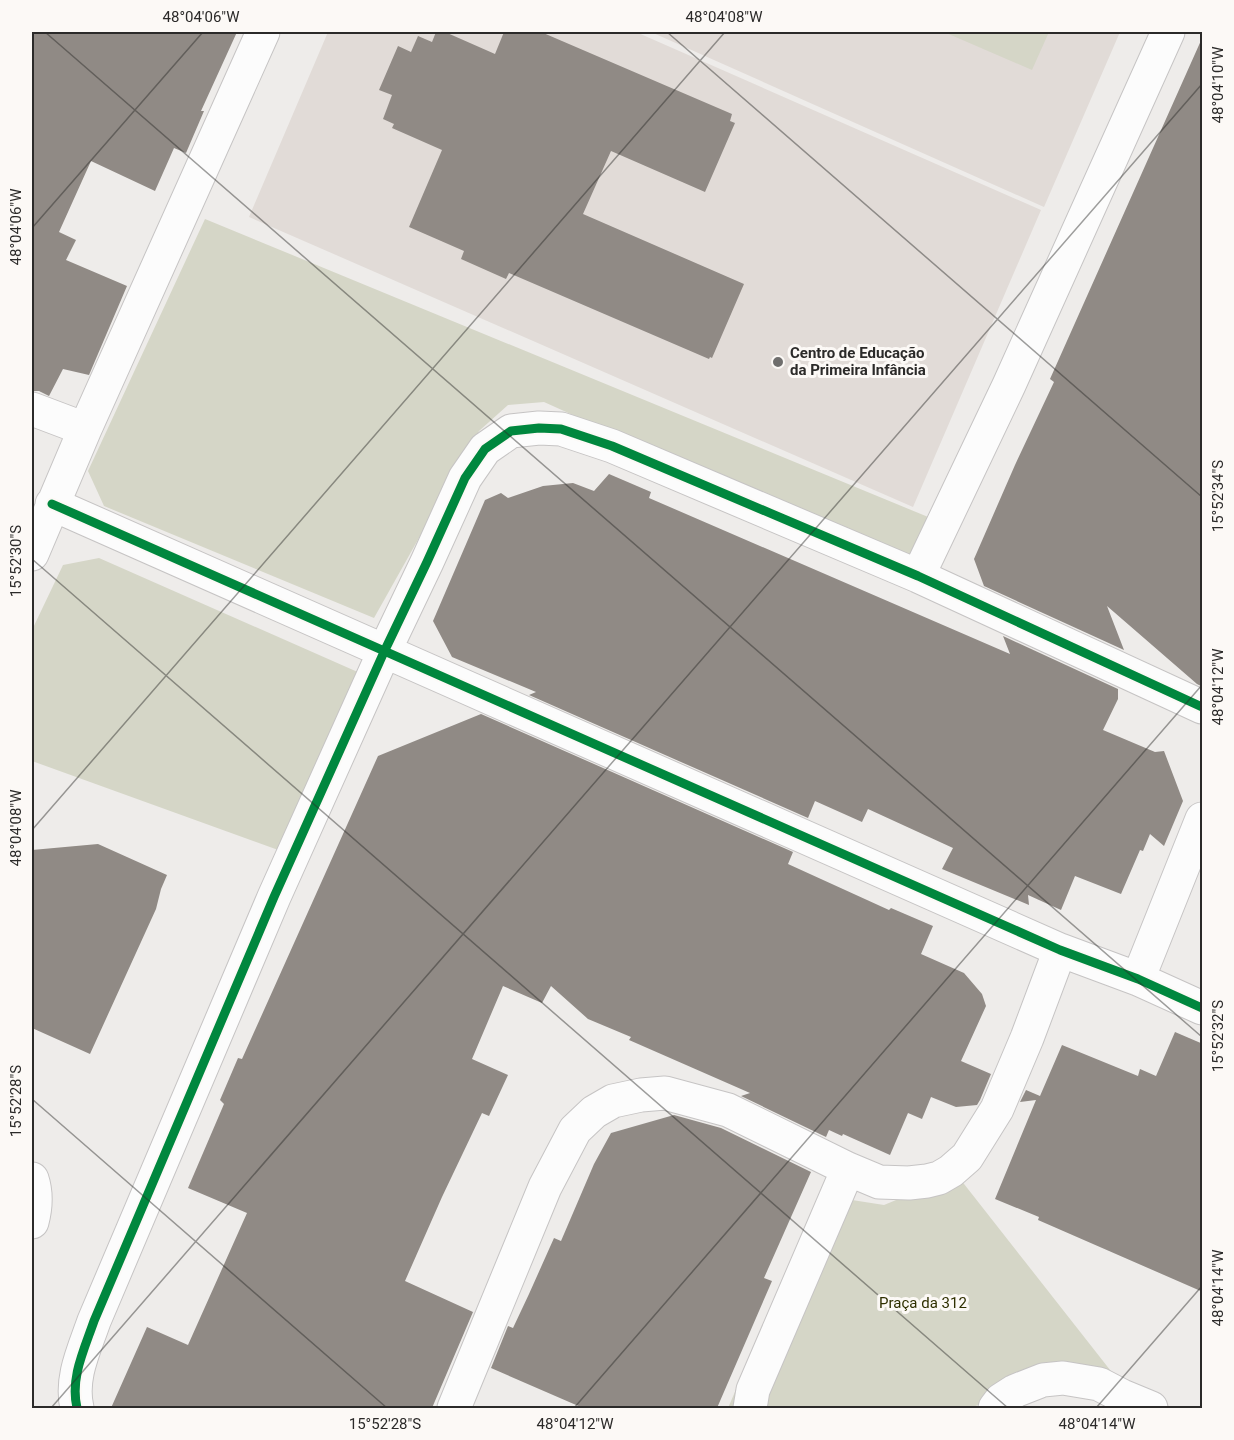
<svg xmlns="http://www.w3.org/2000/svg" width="1234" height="1440" font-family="Roboto,sans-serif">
	<rect width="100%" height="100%" fill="#eeecea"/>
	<path fill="#e1dbd7" d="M 328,32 L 636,32 L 1041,210 L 913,507 L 249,217 Z
		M 651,32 L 1120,32 L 1044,207 Z"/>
	<path fill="#d5d6c7" d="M 944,32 L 1049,32 L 1032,70 Z
		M 205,219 L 933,519 L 907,559 L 704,474 L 544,402 L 508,405 L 479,431 L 374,618 L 104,506 L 88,471 Z
		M 99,558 L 369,677 L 281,851 L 32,761 L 32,630 L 63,565 Z
		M 957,1175 L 1114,1375 L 1050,1374 L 971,1408 L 728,1408 L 820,1195 L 884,1205 Z"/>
	<path fill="#908a85" d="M 32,32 L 237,32 L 201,111 L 204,111 L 186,153 L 174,148 L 155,191 L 91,161 L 59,232 L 76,240 L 66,260 L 127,286 L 89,375 L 63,369 L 49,396 L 39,391 L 32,391 Z
		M 436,32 L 445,32 L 495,54 L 504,32 L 541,32 L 732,114 L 730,121 L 735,123 L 705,192 L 611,151 L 583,214 L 744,284 L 712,358 L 710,357 L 709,359 L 509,273 L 506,279 L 461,259 L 464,251 L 409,227 L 442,150 L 392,128 L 394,124 L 383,119 L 392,95 L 379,90 L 398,46 L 411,52 L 418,36 L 432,42 Z
		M 1203,36 L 1203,687 L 1197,684 L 1107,606 L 1124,650 L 984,586 L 974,559 L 1015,465 L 1054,382 L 1050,379 Z
		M 609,474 L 651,492 L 649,498 L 1010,654 L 1003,636 L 1118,689 L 1118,699 L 1103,730 L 1155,752 L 1164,751 L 1183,801 L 1164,846 L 1150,834 L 1143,851 L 1140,850 L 1121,894 L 1075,876 L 1061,910 L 1028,895 L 1029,905 L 942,869 L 953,848 L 868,809 L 862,822 L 815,801 L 808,818 L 529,695 L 536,692 L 452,657 L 433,621 L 485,500 L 501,493 L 508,498 L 543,486 L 573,483 L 594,491 Z
		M 481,714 L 793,852 L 788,864 L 889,910 L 891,908 L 933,926 L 921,954 L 964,973 L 982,994 L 986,1006 L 961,1061 L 991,1074 L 980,1100 L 977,1105 L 956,1107 L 931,1097 L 922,1119 L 908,1113 L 890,1155 L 843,1134 L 842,1136 L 829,1130 L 826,1137 L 741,1096 L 750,1093 L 629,1040 L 631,1037 L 588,1019 L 551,986 L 542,1003 L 503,986 L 472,1059 L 508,1075 L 489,1116 L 482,1113 L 442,1197 L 405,1281 L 473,1312 L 432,1408 L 111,1408 L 147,1327 L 188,1345 L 247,1213 L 188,1188 L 224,1104 L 220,1100 L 238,1058 L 242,1059 L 378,756 Z
		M 98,844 L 167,875 L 161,889 L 156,909 L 90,1054 L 32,1028 L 32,850 Z
		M 1175,1032 L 1203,1044 L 1203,1292 L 1038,1220 L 1039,1217 L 995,1199 L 1036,1100 L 1020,1102 L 1026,1090 L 1040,1096 L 1062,1045 L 1138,1076 L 1140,1069 L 1156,1076 Z
		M 674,1115 L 721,1128 L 811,1172 L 764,1278 L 772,1281 L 717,1408 L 583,1408 L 491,1368 L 508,1326 L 513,1328 L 529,1294 L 554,1238 L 561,1241 L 594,1164 L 611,1133 Z"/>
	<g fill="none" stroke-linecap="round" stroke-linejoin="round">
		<defs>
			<path id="minor" d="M 32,409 L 85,429
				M 52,504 L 1060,950 L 1138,979 L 1202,1008
				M 32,554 L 85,429 L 263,32
				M 918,576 L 1009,385 L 1168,32
				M 1138,979 L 1202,819
				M 32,1179 C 37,1194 36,1207 32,1222
				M 77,1408 C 70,1378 84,1350 94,1321 L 274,897 L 384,652 L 427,562 L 465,478 L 485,449 L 511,431 L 539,428 L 561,429 L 612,446 L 918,576 L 1202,707
				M 454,1408 L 545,1187 L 575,1130 L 594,1112 L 613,1101 L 641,1095 L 665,1093 L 728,1110 L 848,1169 L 879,1182 L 909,1183 L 927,1181 L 939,1178 L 951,1171 L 967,1157 L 997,1109 L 1027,1038 L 1060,950
				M 750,1408 L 753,1390 L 848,1169
				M 995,1408 L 1001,1400 L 1015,1391 L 1043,1380 L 1063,1378 L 1099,1384 L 1122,1396 L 1151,1408"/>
		</defs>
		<use href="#minor" stroke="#c6c4c4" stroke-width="35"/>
		<use href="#minor" stroke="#fcfcfc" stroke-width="33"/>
		<defs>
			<path id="cycleway" d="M 52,504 L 1060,950 L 1138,979 L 1202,1008
				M 77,1408 C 70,1378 84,1350 94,1321 L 274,897 L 384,652 L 427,562 L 465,478 L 485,449 L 511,431 L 539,428 L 561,429 L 612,446 L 918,576 L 1202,707"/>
		</defs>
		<use href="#cycleway" stroke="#fcf9f6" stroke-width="13"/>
		<use href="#cycleway" stroke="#00873e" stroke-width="9"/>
	</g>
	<path fill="none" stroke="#2b2a29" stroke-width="1.5" stroke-opacity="0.45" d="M 45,32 L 1202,1037M 667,32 L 1202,497M 32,228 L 203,32M 32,559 L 1008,1408M 32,830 L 725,32M 32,1099 L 387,1408M 51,1408 L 1202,84M 574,1408 L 1202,685M 1096,1408 L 1202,1286"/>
	<circle fill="#6f6e6d" stroke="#fcf9f6" stroke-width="2" cx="778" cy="362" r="6"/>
	<g text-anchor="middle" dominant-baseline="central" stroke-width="6" stroke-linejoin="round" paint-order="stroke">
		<g font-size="15" font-weight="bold" fill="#2b2a29" stroke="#fcf9f6" text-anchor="start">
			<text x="790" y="353">Centro de Educação<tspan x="790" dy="17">da Primeira Infância</tspan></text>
		</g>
		<g font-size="15" fill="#2f3000" stroke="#fcf9f6">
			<text x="923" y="1303">Praça da 312</text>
		</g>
	</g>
	<rect width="1234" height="1440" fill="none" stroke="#fcf9f6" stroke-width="66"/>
	<rect x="33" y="33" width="1168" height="1374" fill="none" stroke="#2b2a29" stroke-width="2"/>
	<g font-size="15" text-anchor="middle" fill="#2b2a29">
		<text x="201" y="22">48°04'06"W</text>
		<text x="724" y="22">48°04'08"W</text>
		<text transform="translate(1218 85) rotate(-90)" y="5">48°04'10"W</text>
		<text transform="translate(16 227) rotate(-90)" y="5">48°04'06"W</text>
		<text transform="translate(1218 496) rotate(-90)" y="5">15°52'34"S</text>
		<text transform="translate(16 561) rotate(-90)" y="5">15°52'30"S</text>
		<text transform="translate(1218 687) rotate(-90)" y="5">48°04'12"W</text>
		<text transform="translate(16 828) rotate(-90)" y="5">48°04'08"W</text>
		<text transform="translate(1218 1036) rotate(-90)" y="5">15°52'32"S</text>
		<text transform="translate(16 1101) rotate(-90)" y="5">15°52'28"S</text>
		<text transform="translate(1218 1288) rotate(-90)" y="5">48°04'14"W</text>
		<text x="385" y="1429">15°52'28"S</text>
		<text x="575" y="1429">48°04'12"W</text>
		<text x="1097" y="1429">48°04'14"W</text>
	</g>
</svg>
